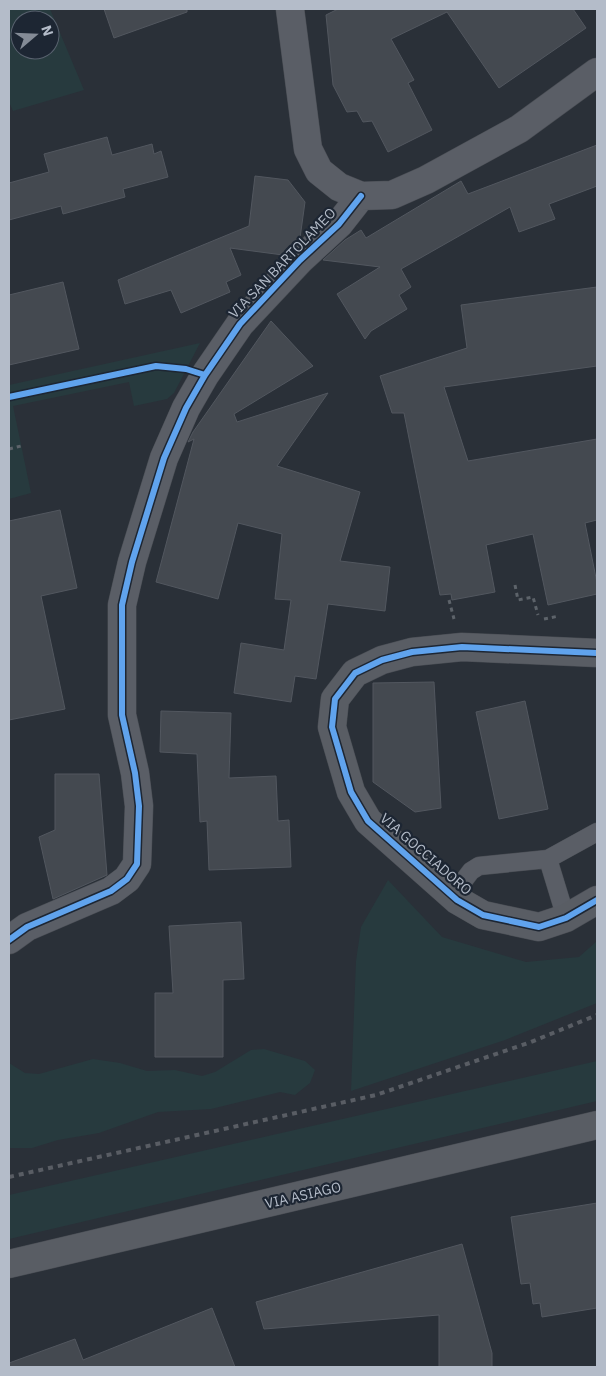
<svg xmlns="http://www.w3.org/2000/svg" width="606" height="1376" font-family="'IBM Plex Sans',sans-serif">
	<rect width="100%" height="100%" fill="#2a3038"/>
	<path fill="#273a3e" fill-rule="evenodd" d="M 9,9 L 50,9 L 84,90 L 13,111 L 9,102 ZM 20,20 L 50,20 L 50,50 L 20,50 Z
		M 200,343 L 174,393 L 167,399 L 134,406 L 129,382 L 13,406 L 31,493 L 9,499 L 9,385 Z
		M 388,880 L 442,937 L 526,962 L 579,957 L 597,941 L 597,1003 L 505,1040 L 351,1091 L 356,961 L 361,927 Z
		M 264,1049 L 305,1061 L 315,1070 L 310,1083 L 295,1095 L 280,1092 L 211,1109 L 158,1112 L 99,1133 L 58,1140 L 32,1148 L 9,1148 L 9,1063 L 25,1073 L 39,1074 L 93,1059 L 120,1063 L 147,1071 L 175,1070 L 202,1076 L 215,1072 L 251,1050 Z
		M 597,1061 L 597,1101 L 9,1239 L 9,1195 Z"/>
	<path fill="#444950" stroke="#52575f" d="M 104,9 L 187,9 L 187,12 L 114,38 Z
		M 338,9 L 573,9 L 586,28 L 499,88 L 447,12 L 391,39 L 414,80 L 408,83 L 432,130 L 388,152 L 372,121 L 363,122 L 357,111 L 347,112 L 333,85 L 326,15 Z
		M 107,137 L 112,155 L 152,144 L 154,154 L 161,151 L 168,177 L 123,189 L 125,197 L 63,214 L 61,206 L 9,220 L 9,183 L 49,172 L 44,154 Z
		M 597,145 L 597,186 L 549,204 L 555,219 L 519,232 L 510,207 L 401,269 L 411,287 L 399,295 L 407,309 L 371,331 L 365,339 L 337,294 L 380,267 L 323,260 L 345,240 L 361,230 L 366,238 L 461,181 L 468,194 Z
		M 255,176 L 288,180 L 305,202 L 300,238 L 283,255 L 230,248 L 241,275 L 226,282 L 230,292 L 181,313 L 171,290 L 125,304 L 118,280 L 249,226 Z
		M 63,282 L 79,349 L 9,365 L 9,295 Z
		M 597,287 L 597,366 L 444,387 L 468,461 L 597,439 L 597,520 L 585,523 L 597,583 L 597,594 L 548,605 L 533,534 L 486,545 L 495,592 L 452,600 L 451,594 L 440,595 L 404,413 L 392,413 L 380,376 L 467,348 L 461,305 Z
		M 271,321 L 313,366 L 234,414 L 237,422 L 328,393 L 277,466 L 360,492 L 340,561 L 390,567 L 385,611 L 328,604 L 316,679 L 295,676 L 291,702 L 234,693 L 241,643 L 284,650 L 291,600 L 275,599 L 282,534 L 238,523 L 218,599 L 156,582 L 194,439 L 188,442 L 193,432 Z
		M 60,510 L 77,588 L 41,596 L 65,709 L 9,720 L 9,521 Z
		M 434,682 L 441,808 L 415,812 L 373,782 L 373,683 Z
		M 525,701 L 548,809 L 499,819 L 476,712 Z
		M 161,711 L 231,713 L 229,778 L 276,776 L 278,821 L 289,820 L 291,867 L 209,870 L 207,821 L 200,822 L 197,754 L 160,752 Z
		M 55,774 L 99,774 L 107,875 L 53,899 L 39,837 L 55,830 Z
		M 241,922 L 244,979 L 223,980 L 223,1057 L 155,1057 L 155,993 L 173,993 L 169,926 Z
		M 597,1203 L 597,1308 L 542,1317 L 540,1303 L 533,1304 L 530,1283 L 521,1284 L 511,1217 Z
		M 462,1244 L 492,1353 L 492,1367 L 439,1367 L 439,1315 L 264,1329 L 256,1302 Z
		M 212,1308 L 235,1367 L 9,1367 L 9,1363 L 75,1339 L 83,1360 Z"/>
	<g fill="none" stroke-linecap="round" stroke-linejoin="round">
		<defs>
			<path id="lane" d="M 452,896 L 471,871 L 479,866 L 548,859
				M 566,918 L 548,859 L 597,832"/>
			<path id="street" d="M 290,9 L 308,149 L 319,171 L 339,187 L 361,196 L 392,195 L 426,180 L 519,129 L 597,72
				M 9,940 L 27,927 L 111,891 L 127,879 L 137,864 L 139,806 L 135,773 L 122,715 L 122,605 L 132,562 L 164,458 L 186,408 L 205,375 L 240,324 L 300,260 L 339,224 L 361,196"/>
			<path id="secondary" d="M 597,653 L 462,647 L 412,652 L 382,660 L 355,673 L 335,699 L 332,727 L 351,792 L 368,821 L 457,900 L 483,915 L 539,927 L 566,918 L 597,900
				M 9,1264 L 597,1125"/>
		</defs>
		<use href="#lane" stroke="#484c53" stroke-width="19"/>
		<use href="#street" stroke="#484c53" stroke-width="29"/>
		<use href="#secondary" stroke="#484c53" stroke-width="29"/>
		<path stroke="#5d636a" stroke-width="3" stroke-dasharray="4 4" stroke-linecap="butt" d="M 9,449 L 21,446
			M 515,585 L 518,600 L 533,597 L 538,615
			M 449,600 L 454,619
			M 544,619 L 559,616"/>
		<use href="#lane" stroke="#5a5e66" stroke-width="18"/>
		<use href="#street" stroke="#5a5e66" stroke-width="28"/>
		<use href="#secondary" stroke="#595d64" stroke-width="28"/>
		<path stroke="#595d64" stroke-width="4" stroke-dasharray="5 5" stroke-linecap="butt" d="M 9,1177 L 376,1095 L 531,1042 L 597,1015"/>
		<defs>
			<path id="cycleway" d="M 9,397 L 156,366 L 186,369 L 205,375
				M 597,653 L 462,647 L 412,652 L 382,660 L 355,673 L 335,699 L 332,727 L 351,792 L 368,821 L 457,900 L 483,915 L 539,927 L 566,918 L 597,900
				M 9,940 L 27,927 L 111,891 L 127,879 L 137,864 L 139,806 L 135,773 L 122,715 L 122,605 L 132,562 L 164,458 L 186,408 L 205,375 L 240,324 L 300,260 L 339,224 L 361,196"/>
		</defs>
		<use href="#cycleway" stroke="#1d2633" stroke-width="9"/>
		<use href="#cycleway" stroke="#60a3ed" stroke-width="6"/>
	</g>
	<g text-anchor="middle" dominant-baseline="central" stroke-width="4.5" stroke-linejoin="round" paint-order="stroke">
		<g font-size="14" fill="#b4bcc9" stroke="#1d2633">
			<text transform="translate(282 263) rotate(-46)">VIA SAN BARTOLAMEO</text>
			<text transform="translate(426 854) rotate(41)">VIA GOCCIADORO</text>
			<text transform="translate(303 1195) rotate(-13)">VIA ASIAGO</text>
		</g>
	</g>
	<rect width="606" height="1376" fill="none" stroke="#b4bcc9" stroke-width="20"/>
	<g transform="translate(35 35) rotate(71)"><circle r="24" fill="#1d2633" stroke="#59626f"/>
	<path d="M0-4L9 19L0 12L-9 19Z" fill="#848b96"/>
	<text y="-8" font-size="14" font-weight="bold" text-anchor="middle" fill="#b4bcc9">N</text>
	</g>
</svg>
